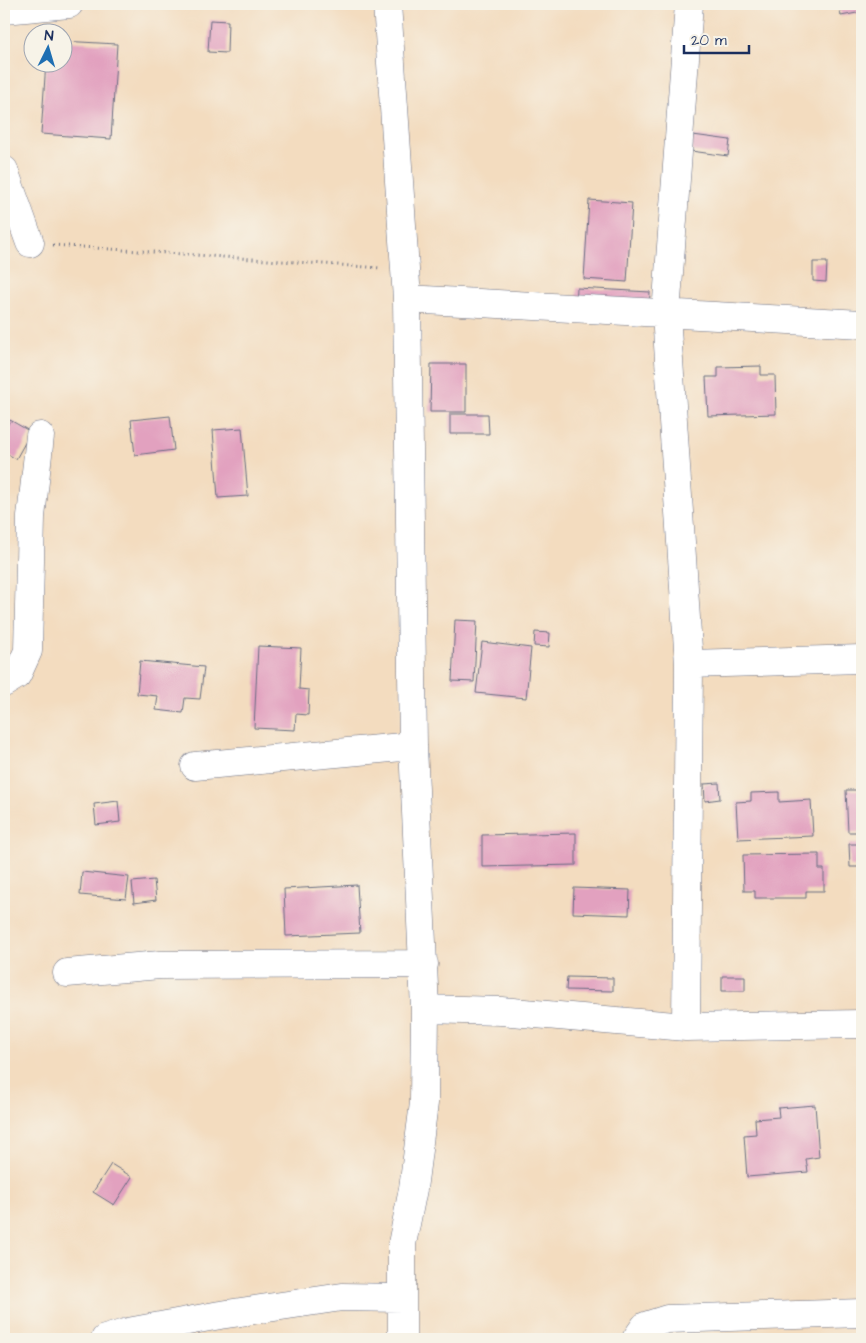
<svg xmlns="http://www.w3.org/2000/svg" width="866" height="1343" font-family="'Architects Daughter',sans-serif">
	<rect width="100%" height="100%" fill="#f7f3e8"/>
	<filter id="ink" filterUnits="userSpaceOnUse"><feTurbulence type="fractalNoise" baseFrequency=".02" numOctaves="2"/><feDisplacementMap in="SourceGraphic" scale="10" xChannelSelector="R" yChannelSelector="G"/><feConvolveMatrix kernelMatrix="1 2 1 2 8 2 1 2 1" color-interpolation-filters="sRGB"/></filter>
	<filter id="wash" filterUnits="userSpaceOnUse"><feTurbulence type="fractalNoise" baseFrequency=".0096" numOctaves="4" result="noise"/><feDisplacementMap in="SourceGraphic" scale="20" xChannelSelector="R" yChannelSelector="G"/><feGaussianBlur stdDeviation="1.12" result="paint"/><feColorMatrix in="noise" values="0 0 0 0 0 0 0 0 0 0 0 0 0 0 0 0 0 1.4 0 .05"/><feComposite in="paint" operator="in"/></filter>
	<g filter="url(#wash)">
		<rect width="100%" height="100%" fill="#f3dcbf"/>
		<g id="blocks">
			<path fill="#e2a1bf" d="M 839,4 L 862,4 L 862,12 L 841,16 Z
				M 210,20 L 228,21 L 227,53 L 208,52 Z
				M 62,41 L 117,44 L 111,139 L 41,134 L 46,62 L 62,62 Z
				M 693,135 L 730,140 L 728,156 L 691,151 Z
				M 589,200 L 632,203 L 627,282 L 584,279 Z
				M 813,262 L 827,262 L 826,282 L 813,281 Z
				M 577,288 L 650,292 L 649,310 L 576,306 Z
				M 431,364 L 466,364 L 466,412 L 430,412 Z
				M 761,366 L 761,375 L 775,375 L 776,414 L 708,416 L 706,377 L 718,377 L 718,367 Z
				M 450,414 L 488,414 L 489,434 L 450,434 Z
				M 170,416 L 174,450 L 135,455 L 131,420 Z
				M 10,420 L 31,432 L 16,459 L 4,452 L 4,432 Z
				M 242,428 L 248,496 L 218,498 L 213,430 Z
				M 455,620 L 477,621 L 474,682 L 452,681 Z
				M 535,632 L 550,633 L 549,647 L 534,646 Z
				M 482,642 L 531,648 L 526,698 L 476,693 Z
				M 258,646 L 301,648 L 299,689 L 309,690 L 308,715 L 296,714 L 295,730 L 254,728 Z
				M 140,661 L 204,667 L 200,699 L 185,698 L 183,713 L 156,710 L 158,696 L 137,694 Z
				M 719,783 L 720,799 L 705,801 L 704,784 Z
				M 846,790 L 862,790 L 862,832 L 848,832 Z
				M 779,792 L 779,802 L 811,800 L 813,836 L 738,839 L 736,802 L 751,801 L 751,793 Z
				M 118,801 L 120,822 L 96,825 L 94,804 Z
				M 576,833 L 576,865 L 482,867 L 482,835 Z
				M 849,844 L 862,844 L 862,867 L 850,867 Z
				M 819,854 L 819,869 L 824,869 L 824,891 L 806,891 L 806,898 L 755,898 L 755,891 L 744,891 L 743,855 Z
				M 82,872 L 129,877 L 126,899 L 80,895 Z
				M 154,880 L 156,900 L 134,903 L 132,882 Z
				M 357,885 L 360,933 L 286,936 L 284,889 Z
				M 574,888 L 630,890 L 629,915 L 573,913 Z
				M 722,976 L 745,976 L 745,991 L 722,991 Z
				M 567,977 L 613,978 L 613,991 L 566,990 Z
				M 815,1105 L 819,1157 L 806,1159 L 808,1172 L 747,1177 L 744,1135 L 756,1134 L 755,1119 L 779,1117 L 778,1108 Z
				M 111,1164 L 132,1177 L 114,1205 L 93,1192 Z"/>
		</g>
	</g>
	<g filter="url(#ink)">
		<use href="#blocks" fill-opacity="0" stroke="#676c80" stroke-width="1"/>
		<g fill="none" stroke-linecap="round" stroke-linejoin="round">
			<defs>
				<path id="minor" d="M 387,4 L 407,299 L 413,746 L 425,1009 L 424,1103 L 413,1189 L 402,1244 L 402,1339
					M 4,10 L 69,4
					M 4,170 L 30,243
					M 407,299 L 862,324
					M 689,664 L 862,659
					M 4,683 L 17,675 L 28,651 L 31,517 L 40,436
					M 195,766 L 413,746
					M 67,973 L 160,965 L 424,964
					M 425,1009 L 501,1011 L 686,1027 L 862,1024
					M 686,1027 L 689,664 L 666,314 L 689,4
					M 105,1339 L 128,1332 L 220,1315 L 342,1297 L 401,1298
					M 636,1339 L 645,1326 L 667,1319 L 862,1313"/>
			</defs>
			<use href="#minor" stroke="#676c80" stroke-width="29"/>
			<path stroke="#676c80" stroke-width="3" stroke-dasharray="1 4" stroke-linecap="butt" d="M 53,245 L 381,268"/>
			<use href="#minor" stroke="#fff" stroke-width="28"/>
		</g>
	</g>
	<rect width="866" height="1343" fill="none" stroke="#f7f3e8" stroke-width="20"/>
	<g transform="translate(48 48) rotate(5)"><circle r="24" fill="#f7f3e8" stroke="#9fa5b1"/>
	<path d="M0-4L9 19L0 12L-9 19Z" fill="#1f6fb2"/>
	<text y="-8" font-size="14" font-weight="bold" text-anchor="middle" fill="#1b2f5e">N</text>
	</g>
	<path d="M684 45v8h65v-8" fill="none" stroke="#1b2f5e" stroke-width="2.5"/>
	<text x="691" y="45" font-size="15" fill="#1b2f5e" stroke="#f7f3e8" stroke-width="4" paint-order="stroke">20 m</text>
</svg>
